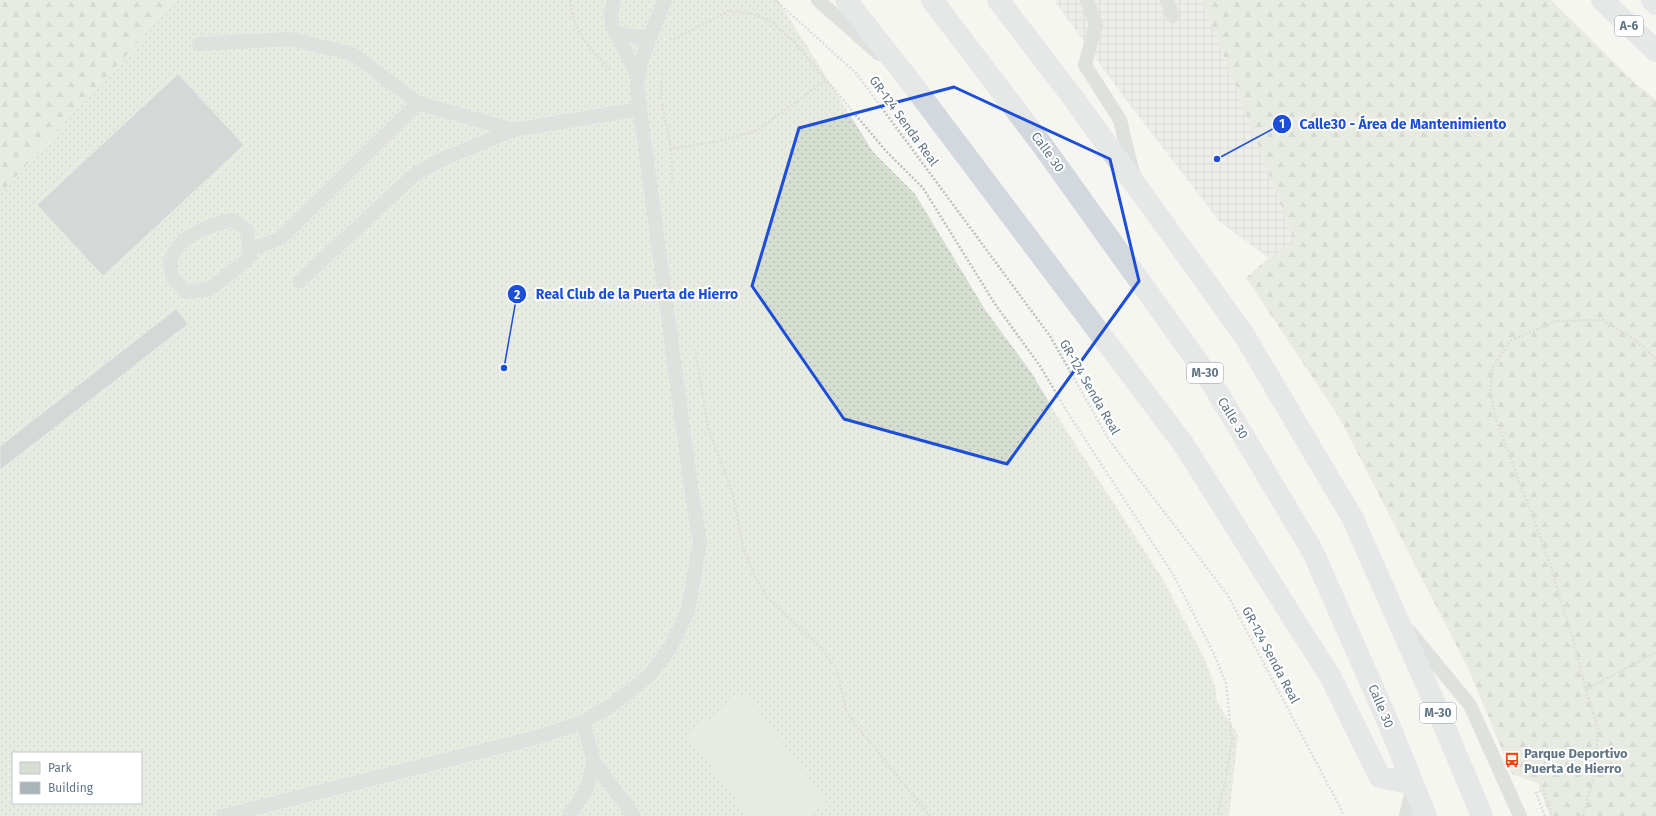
<svg xmlns="http://www.w3.org/2000/svg" width="1656" height="816" font-family="'Fira Sans',sans-serif">
	<defs>
		<pattern id="industrial-grid" width="8" height="8" patternUnits="userSpaceOnUse"><rect width="8" height="8" fill="#e3e4e2"/><path d="M0 4h8M4 0v8" fill="none" stroke="#bbbdbd"/></pattern>
		<pattern id="grass-dots" width="8" height="8" patternUnits="userSpaceOnUse"><rect width="8" height="8" fill="#d6ddd1"/><path d="M2 2h.1M6 6h.1" fill="none" stroke="#b1b8af" stroke-width="1.8" stroke-linecap="round"/></pattern>
		<pattern id="forest-firs" width="22" height="20" patternUnits="userSpaceOnUse"><rect width="22" height="20" fill="#d6ddd1"/><path d="M5 1l3.5 6h-7zM16 11l3.5 6h-7z" fill="#b1b8af"/></pattern>
	</defs>
	<rect width="100%" height="100%" fill="#f5f5f1"/>
	<path fill="url(#industrial-grid)" d="M 1054,0 L 1202,0 L 1295,242 L 1273,261 L 1220,222 L 1123,96 Z"/>
	<path fill="url(#grass-dots)" fill-rule="evenodd" d="M 0,0 L 778,0 L 873,152 L 915,194 L 986,311 L 1031,372 L 1059,419 L 1164,581 L 1205,660 L 1215,686 L 1217,702 L 1238,735 L 1229,816 L 0,816 ZM 13,753 L 141,753 L 141,803 L 13,803 Z"/>
	<path fill="url(#forest-firs)" d="M 0,0 L 176,0 L 0,194 Z
		M 1202,0 L 1551,0 L 1635,83 L 1656,100 L 1656,816 L 1550,816 L 1538,783 L 1512,774 L 1469,670 L 1339,417 L 1246,278 L 1265,261 L 1295,242 Z"/>
	<path fill="#d6ddd1" d="M 745,693 L 827,803 L 809,816 L 748,816 L 688,735 Z"/>
	<path fill="#aab4b9" stroke="#d6d6d4" d="M 178,74 L 244,145 L 103,276 L 37,205 Z
		M 176,309 L 188,324 L 0,470 L 0,446 Z"/>
	<g fill="none" stroke-linecap="round" stroke-linejoin="round">
		<path stroke="#bdc0c2" stroke-width="2.5" stroke-dasharray="2 2" stroke-linecap="butt" d="M 571,0 C 570,28 591,51 610,70
			M 775,0 L 856,73 L 1050,336 L 1109,440 L 1227,594 L 1341,809 L 1343,816
			M 670,40 L 675,39 L 728,11 L 749,13 L 769,20 L 795,43 L 886,151 L 923,188 L 995,304 L 1040,366 L 1068,413 L 1174,576 L 1215,656 L 1226,684 L 1232,741 L 1226,778 L 1220,802 L 1218,816
			M 661,99 L 662,70
			M 662,104 L 671,149 L 714,142 L 756,131 L 826,80
			M 671,149 L 672,182
			M 695,349 L 708,427 L 733,495 L 743,547 L 753,573 L 768,598 L 822,649 L 837,670 L 846,710 L 856,725 L 930,816
			M 1586,690 L 1656,652
			M 1545,816 L 1536,793 L 1543,790 L 1553,816
			M 1583,816 L 1595,772 L 1598,728 L 1586,690 L 1573,639 L 1546,552 L 1497,423 L 1490,391 L 1493,367 L 1510,341 L 1556,321 L 1603,320 L 1634,339 L 1656,359"/>
		<path stroke="#c4c8cb" stroke-width="14" d="M 614,0 L 611,14 L 612,26 L 638,77
			M 818,0 L 879,54
			M 1087,0 L 1096,24 L 1085,65 L 1120,120 L 1133,174
			M 1167,0 L 1173,16
			M 615,33 L 636,37 L 651,36
			M 199,44 L 290,39 L 353,54 L 418,103 L 513,130 L 640,109
			M 232,220 L 247,230 L 250,257 L 210,289 L 186,292 L 172,277 L 170,260 C 173,255 176,248 180,244 C 191,233 217,222 232,220 Z
			M 249,250 L 281,238 L 418,103
			M 300,281 L 414,175 L 443,159 L 513,130
			M 1409,631 L 1470,705 L 1520,816
			M 583,722 L 594,762 L 634,816
			M 223,816 L 538,737 L 583,722 L 613,704 L 650,675 L 670,648 L 688,611 L 700,541 L 692,495 L 637,87 C 638,60 655,25 665,0
			M 569,816 L 587,788 L 594,762
			M 1406,816 L 1413,785"/>
		<path stroke="#d2d8dd" stroke-width="22" d="M 846,0 L 909,80 L 1184,445 L 1331,678 L 1380,777 L 1413,784
			M 932,0 L 1040,142 L 1207,375 L 1313,552 L 1388,722 L 1426,816
			M 998,0 L 1071,95 L 1244,335 L 1353,519 L 1435,704 L 1482,816
			M 1602,0 L 1656,51
			M 1652,0 L 1656,4"/>
	</g>
	<path d="M0 0H1656V816H0ZM 954,87 L 1110,159 L 1139,281 L 1007,464 L 844,419 L 752,286 L 799,128 Z" fill="#f5f5f1" fill-opacity=".55" fill-rule="evenodd"/>
	<path fill="none" stroke="#1d4ed8" stroke-width="3" stroke-linejoin="round" d="M 954,87 L 1110,159 L 1139,281 L 1007,464 L 844,419 L 752,286 L 799,128 Z"/>
	<defs>
		<symbol id="bus-bare" viewBox="-9 -9 18 18"><path d="M-5-6H5V4H4V6H2V4H-2V6H-4V4H-5ZM-3.5-4V0h7V-4ZM-3.5 1.2v1.5H-2V1.2ZM2 1.2v1.5H3.5V1.2Z" fill="#f34813" stroke="#fff" stroke-width="2.5" paint-order="stroke"/></symbol>
	</defs>
	<g fill-rule="evenodd">
		<use href="#bus-bare" x="1501" y="749" width="22" height="22"/>
	</g>
	<g text-anchor="middle" dominant-baseline="central" stroke-width="4" stroke-linejoin="round" paint-order="stroke">
		<g fill="#fff" stroke="#909eaa" stroke-width="1">
			<rect x="1615" y="16" width="28" height="20" rx="3"/>
			<rect x="1187" y="363" width="36" height="20" rx="3"/>
			<rect x="1420" y="703" width="36" height="20" rx="3"/>
		</g>
		<g font-size="12" font-weight="bold" fill="#617585">
			<text x="1629" y="26">A-6</text>
			<text x="1205" y="373">M-30</text>
			<text x="1438" y="713">M-30</text>
		</g>
		<g font-size="13" fill="#617585" stroke="#fff">
			<text transform="translate(904 121) rotate(54)">GR-124 Senda Real</text>
			<text transform="translate(1048 152) rotate(54)">Calle 30</text>
			<text transform="translate(1090 387) rotate(60)">GR-124 Senda Real</text>
			<text transform="translate(1233 418) rotate(59)">Calle 30</text>
			<text transform="translate(1271 655) rotate(62)">GR-124 Senda Real</text>
			<text transform="translate(1381 706) rotate(67)">Calle 30</text>
		</g>
		<g font-size="13" font-weight="bold" fill="#617585" stroke="#fff" text-anchor="start">
			<text x="1524" y="753">Parque Deportivo<tspan x="1524" dy="15">Puerta de Hierro</tspan></text>
		</g>
	</g>
	<path fill="none" stroke="#1d4ed8" stroke-width="1.5" d="M1217 159L1282 124M504 368L517 294"/>
	<g fill="#1d4ed8" stroke="#fff" stroke-width="1.5">
		<circle cx="1217" cy="159" r="4"/>
		<circle cx="504" cy="368" r="4"/>
		<circle cx="1282" cy="124" r="10"/>
		<circle cx="517" cy="294" r="10"/>
	</g>
	<g font-size="12" text-anchor="middle" font-weight="bold" fill="#fff">
		<text x="1282" y="128">1</text>
		<text x="517" y="299">2</text>
	</g>
	<g font-size="14" text-anchor="middle" font-weight="bold" fill="#1d4ed8" stroke="#fff" stroke-width="4" stroke-linejoin="round" paint-order="stroke">
		<text x="1403" y="129">Calle30 - Área de Mantenimiento</text>
		<text x="637" y="299">Real Club de la Puerta de Hierro</text>
	</g>
	<rect x="12" y="752" width="130" height="52" fill="#ffffff" stroke="#c0c8ce"/>
	<rect x="20" y="762" width="20" height="12" fill="#d6ddd1" stroke="#c0c8ce"/>
	<text x="48" y="772" font-size="12" fill="#617585">Park</text>
	<rect x="20" y="782" width="20" height="12" fill="#aab4b9" stroke="#c0c8ce"/>
	<text x="48" y="792" font-size="12" fill="#617585">Building</text>
</svg>
